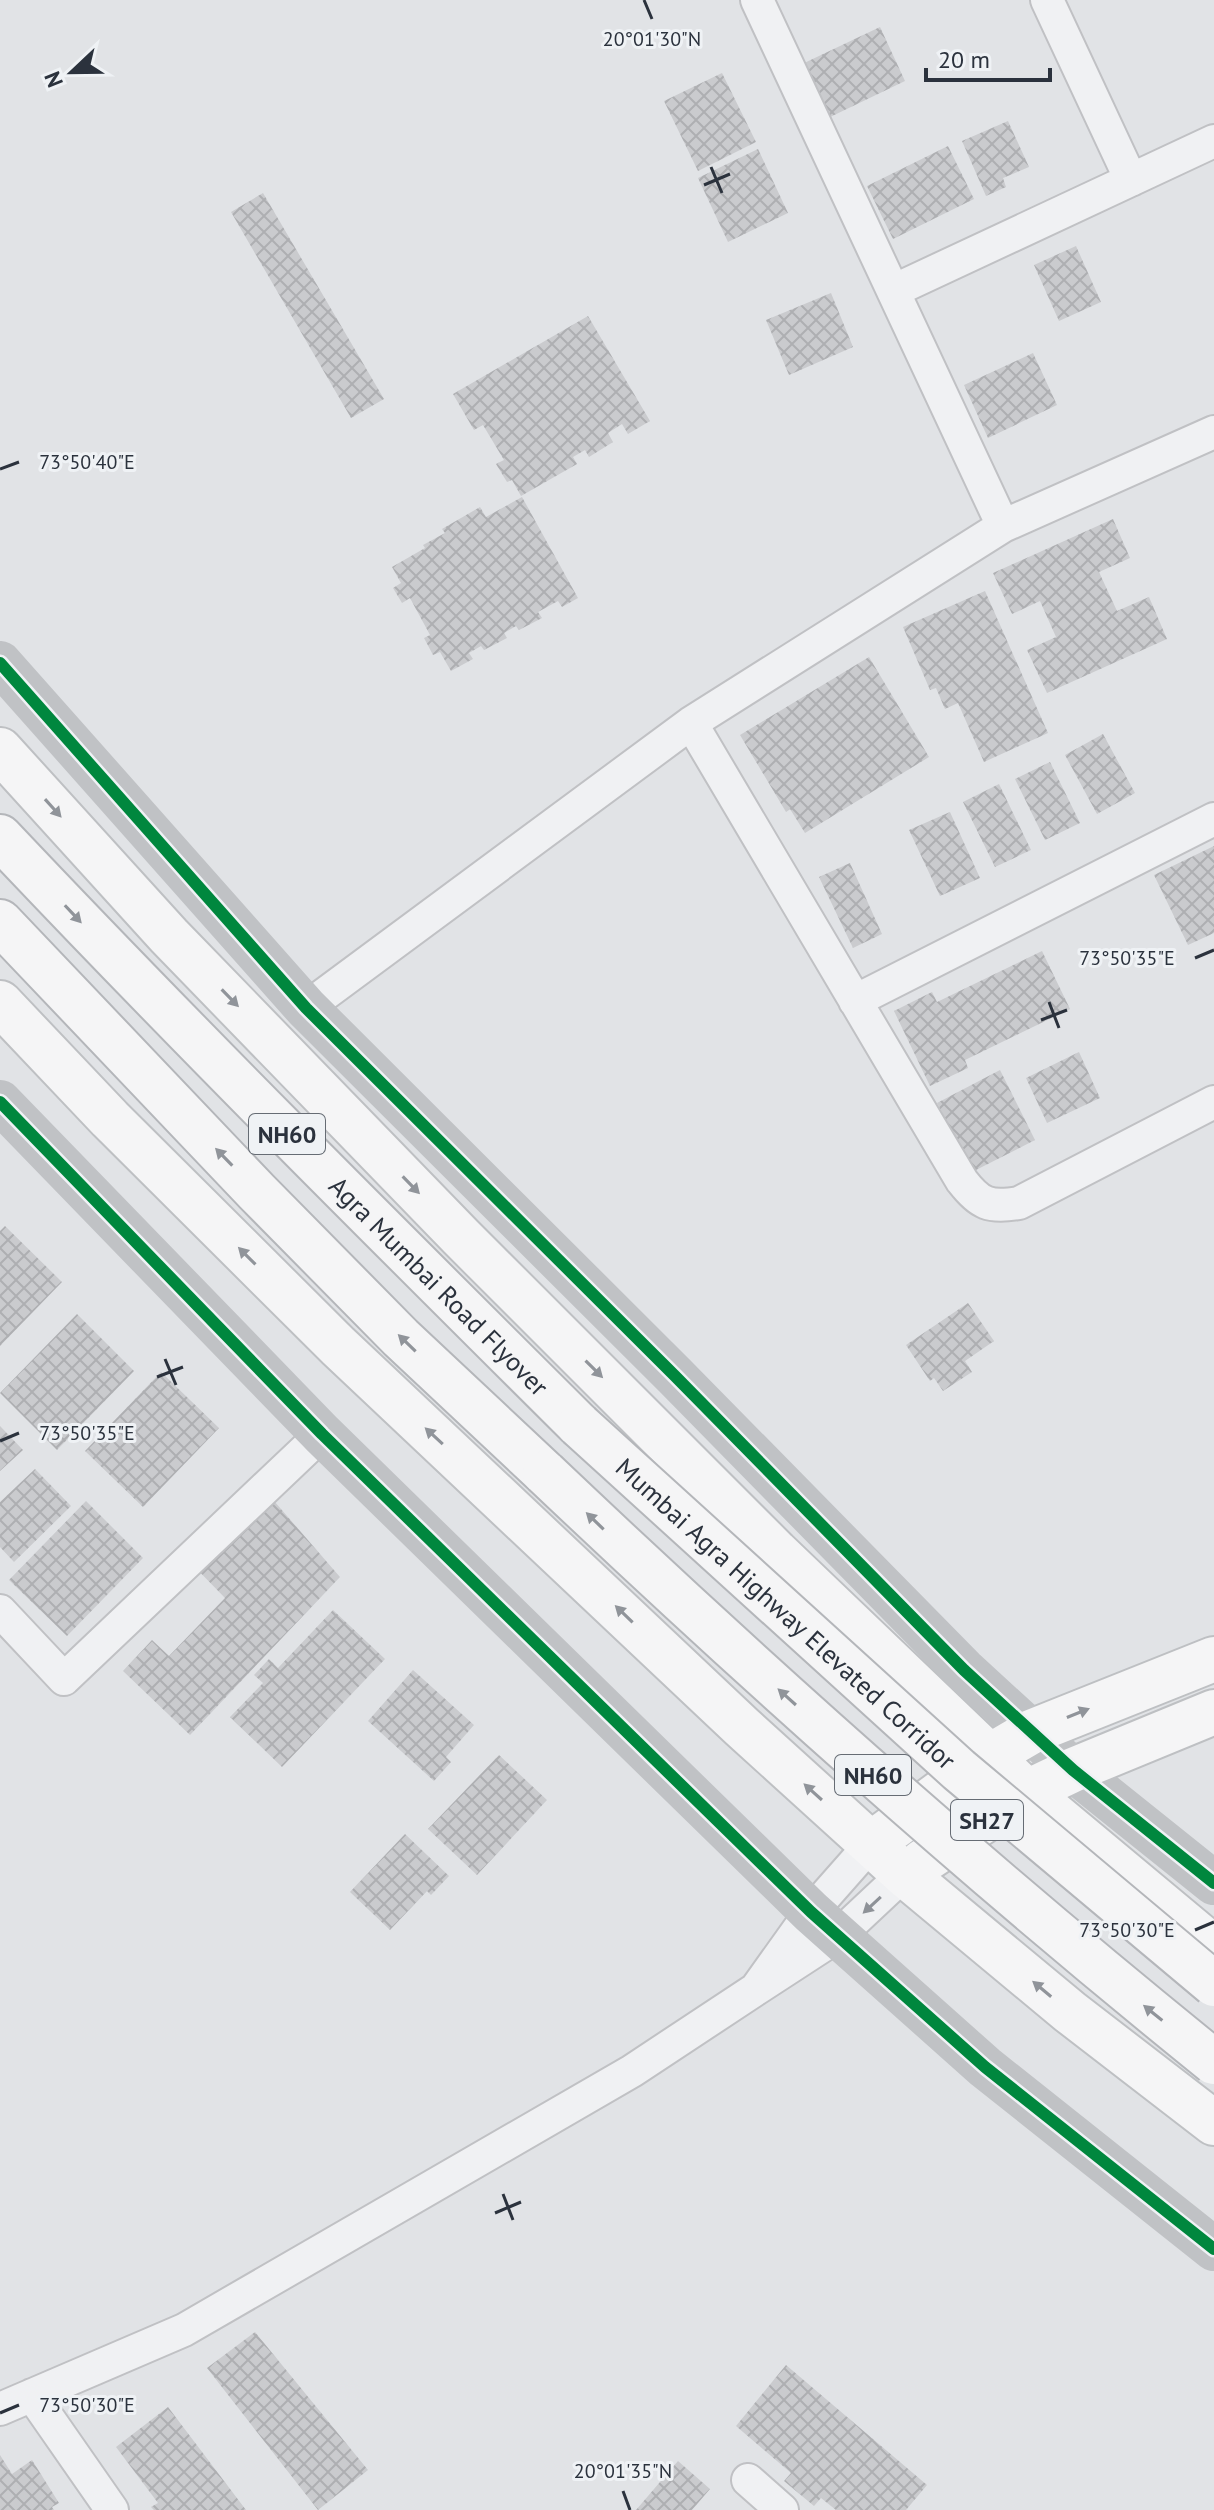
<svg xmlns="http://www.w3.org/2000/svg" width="1214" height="2510" font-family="'PT Sans',sans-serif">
	<defs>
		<pattern id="building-cross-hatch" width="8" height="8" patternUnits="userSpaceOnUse" patternTransform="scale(2)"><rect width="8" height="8" fill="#cacbce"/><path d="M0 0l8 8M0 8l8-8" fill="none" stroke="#aeafb2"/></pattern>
	</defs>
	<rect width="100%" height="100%" fill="#e1e3e6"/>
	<path fill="url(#building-cross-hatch)" d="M 880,27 L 905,81 L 826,119 L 800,65 Z
		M 722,73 L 756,142 L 698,171 L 664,101 Z
		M 1008,121 L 1029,167 L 1003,178 L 1006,187 L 986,196 L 962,141 Z
		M 948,146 L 974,199 L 893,239 L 867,186 Z
		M 758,149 L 788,213 L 728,242 L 698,178 Z
		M 263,193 L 384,399 L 351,418 L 231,212 Z
		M 1076,246 L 1101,302 L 1059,321 L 1034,265 Z
		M 831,293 L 853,347 L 789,375 L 766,320 Z
		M 588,316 L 650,421 L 628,434 L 622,424 L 608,433 L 613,442 L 589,457 L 585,450 L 573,457 L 577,464 L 521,496 L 512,480 L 507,482 L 496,464 L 504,460 L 483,425 L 474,430 L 453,394 Z
		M 1033,353 L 1057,405 L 988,438 L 964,385 Z
		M 522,497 L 578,598 L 562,607 L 558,601 L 538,612 L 542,618 L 519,630 L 516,626 L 504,633 L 507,638 L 484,650 L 481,646 L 469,653 L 473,659 L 451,671 L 440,652 L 433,655 L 424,638 L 430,635 L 410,598 L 402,603 L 393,588 L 401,583 L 392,567 L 425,548 L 423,545 L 445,533 L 442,529 L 480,507 L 486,517 Z
		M 1113,519 L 1130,558 L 1099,572 L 1117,611 L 1149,597 L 1167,639 L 1047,693 L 1027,650 L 1056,637 L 1040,601 L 1012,614 L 993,573 Z
		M 985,591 L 1048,733 L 984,762 L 958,703 L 945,709 L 936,688 L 930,690 L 903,627 Z
		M 869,657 L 929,757 L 805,833 L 790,809 L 786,812 L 740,735 Z
		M 1103,734 L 1135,793 L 1097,814 L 1065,755 Z
		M 1050,762 L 1080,823 L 1045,840 L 1015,779 Z
		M 999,784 L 1031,850 L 995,867 L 963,802 Z
		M 950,812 L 980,878 L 940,896 L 909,830 Z
		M 1214,846 L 1214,933 L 1188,945 L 1154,875 Z
		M 850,863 L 882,934 L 853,948 L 819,877 Z
		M 1042,951 L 1070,1009 L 965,1060 L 968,1068 L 930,1086 L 894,1011 L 932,992 L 937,1002 Z
		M 1079,1052 L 1100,1098 L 1047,1123 L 1026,1078 Z
		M 1000,1070 L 1035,1140 L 972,1172 L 937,1103 Z
		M 5,1226 L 62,1282 L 0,1346 L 0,1231 Z
		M 968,1303 L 994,1341 L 965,1361 L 972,1372 L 943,1391 L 934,1378 L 930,1381 L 906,1345 Z
		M 77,1314 L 134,1371 L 57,1450 L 0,1393 Z
		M 161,1372 L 219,1428 L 143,1507 L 85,1451 Z
		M 0,1426 L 23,1450 L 0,1471 Z
		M 35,1469 L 71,1506 L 14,1562 L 0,1547 L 0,1502 Z
		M 261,1486 L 340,1577 L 190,1735 L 123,1671 L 152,1640 L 169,1656 L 225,1598 L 187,1559 Z
		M 86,1501 L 143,1558 L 67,1636 L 9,1580 Z
		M 333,1610 L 385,1659 L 282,1767 L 230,1717 L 263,1683 L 254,1675 L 269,1659 L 278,1668 Z
		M 413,1670 L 474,1725 L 446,1757 L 451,1762 L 434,1781 L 368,1721 Z
		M 499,1755 L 547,1800 L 477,1875 L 428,1829 Z
		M 405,1834 L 449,1876 L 431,1895 L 427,1891 L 390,1930 L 350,1892 Z
		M 255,2332 L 368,2470 L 318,2510 L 207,2368 Z
		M 786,2365 L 927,2485 L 906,2510 L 836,2510 L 821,2498 L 814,2506 L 784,2481 L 791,2473 L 736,2426 Z
		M 168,2407 L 246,2510 L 154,2510 L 151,2507 L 158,2503 L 116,2447 Z
		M 0,2455 L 12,2474 L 32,2460 L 59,2503 L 52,2507 L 54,2510 L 0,2510 Z
		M 678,2461 L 710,2489 L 692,2510 L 636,2510 Z"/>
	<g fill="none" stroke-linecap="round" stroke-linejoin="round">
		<defs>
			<path id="street" d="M 757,0 L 1003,526
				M 1047,0 L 1131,180
				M 893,291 L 1214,141
				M 691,723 L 962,1181 C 980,1204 989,1208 1019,1203 L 1214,1102
				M 855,1001 L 1214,819
				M 306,1008 L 691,723 L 1003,526 L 1214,432
				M 0,1611 L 64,1679 L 322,1434
				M 871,1844 L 811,1912 L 756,1989 L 839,1935 L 904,1874
				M 32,2395 L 112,2510
				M 0,2409 L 184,2330 L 632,2071 L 756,1989
				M 748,2480 L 782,2510"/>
			<path id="primary" d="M 0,750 L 169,936 L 461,1237 L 776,1552 L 1027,1792 L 1214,1948
				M 0,1003 L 110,1119 L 338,1346 L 742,1727 L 904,1874 L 1070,2012 L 1214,2123
				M 871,1844 L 990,1756 L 1031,1732 L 1214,1659
				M 922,1862 L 1027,1792 L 1073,1770 L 1214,1712"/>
			<g id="highway">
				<path id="s1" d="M 0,837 C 189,1037 384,1231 579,1425"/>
				<path d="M 0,922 L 257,1192 L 401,1338 L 545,1473"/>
			</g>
		</defs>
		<use href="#street" stroke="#c0c1c4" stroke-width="36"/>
		<use href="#primary" stroke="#bec0c3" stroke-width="48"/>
		<use href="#highway" stroke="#b4b6ba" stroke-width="48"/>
		<use href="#street" stroke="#f0f1f3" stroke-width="32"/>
		<path stroke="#c0c2c5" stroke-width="44" d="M 0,663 L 306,1008 L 675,1376 L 964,1670 L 1073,1770 L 1214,1883
			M 0,1102 L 322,1434 L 811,1912 L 985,2067 L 1214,2249"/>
		<use href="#primary" stroke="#f5f5f6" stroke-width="44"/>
		<use href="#highway" stroke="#f5f5f6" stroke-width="44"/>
		<defs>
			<g id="highway-bridge">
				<path id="s2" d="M 579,1425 L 959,1770 L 1214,1984"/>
				<path d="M 545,1473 C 761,1678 982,1875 1214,2062"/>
			</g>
		</defs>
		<use href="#highway-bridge" stroke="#b4b6ba" stroke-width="48" stroke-linecap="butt"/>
		<use href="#highway-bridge" stroke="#f5f5f6" stroke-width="44"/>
		<defs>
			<path id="cycleway" d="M 0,663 L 306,1008 L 675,1376 L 964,1670 L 1073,1770 L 1214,1883
				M 0,1102 L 322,1434 L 811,1912 L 985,2067 L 1214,2249"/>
		</defs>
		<use href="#cycleway" stroke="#eff2f5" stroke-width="17"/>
		<use href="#cycleway" stroke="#00873e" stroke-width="12"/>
	</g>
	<defs><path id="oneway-solid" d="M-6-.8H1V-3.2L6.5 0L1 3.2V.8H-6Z" transform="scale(2)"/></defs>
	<g fill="#90949a">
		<use href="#oneway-solid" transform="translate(53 808) rotate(48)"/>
		<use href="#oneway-solid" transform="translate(73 914) rotate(47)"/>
		<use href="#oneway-solid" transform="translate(230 998) rotate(46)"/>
		<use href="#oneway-solid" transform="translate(224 1157) rotate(-134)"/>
		<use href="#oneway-solid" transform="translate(411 1185) rotate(46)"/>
		<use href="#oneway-solid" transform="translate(247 1256) rotate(-135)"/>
		<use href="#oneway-solid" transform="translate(407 1343) rotate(-136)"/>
		<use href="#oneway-solid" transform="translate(594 1369) rotate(45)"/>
		<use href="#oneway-solid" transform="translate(434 1436) rotate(-137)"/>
		<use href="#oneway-solid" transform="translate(595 1521) rotate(-136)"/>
		<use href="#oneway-solid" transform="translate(624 1614) rotate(-136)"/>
		<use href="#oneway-solid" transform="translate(787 1697) rotate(-138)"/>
		<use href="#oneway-solid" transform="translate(1078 1713) rotate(-22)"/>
		<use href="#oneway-solid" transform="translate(813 1792) rotate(-138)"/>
		<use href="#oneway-solid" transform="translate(1042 1989) rotate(-140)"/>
		<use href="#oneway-solid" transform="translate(1153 2013) rotate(-141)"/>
	</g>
	<use fill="#8e9298" href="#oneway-solid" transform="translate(872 1905) rotate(137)"/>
	<path fill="none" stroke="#2b323d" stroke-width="3" d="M 644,0 L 652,19M 711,167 L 722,193M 704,185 L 730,174M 0,469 L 19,462M 1195,958 L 1214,950M 1049,1002 L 1059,1028M 1041,1020 L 1067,1010M 165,1359 L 176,1385M 157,1377 L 183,1367M 0,1441 L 19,1433M 1195,1930 L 1214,1922M 503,2194 L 513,2220M 495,2213 L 521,2202M 0,2413 L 19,2405M 623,2491 L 630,2510"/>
	<g text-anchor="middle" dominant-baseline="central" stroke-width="6" stroke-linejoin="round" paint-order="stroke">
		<g fill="#eff2f5" stroke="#666c74" stroke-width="2">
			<rect x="249" y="1114" width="76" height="40" rx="6"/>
			<rect x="835" y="1755" width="76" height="40" rx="6"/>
			<rect x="951" y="1800" width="72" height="40" rx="6"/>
		</g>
		<g font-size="24" font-weight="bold" fill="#2b323d">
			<text x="287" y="1134">NH60</text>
			<text x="873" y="1775">NH60</text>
			<text x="987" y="1820">SH27</text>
		</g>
		<g font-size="26" fill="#2b323d" stroke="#eff2f5">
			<text stroke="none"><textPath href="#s1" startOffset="628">Agra Mumbai Road Flyover</textPath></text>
			<text stroke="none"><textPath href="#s2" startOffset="280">Mumbai Agra Highway Elevated Corridor</textPath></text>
		</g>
	</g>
	<g font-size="20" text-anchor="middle" fill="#2b323d" stroke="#eff2f5" stroke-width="6" stroke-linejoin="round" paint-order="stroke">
		<text x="652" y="46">20°01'30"N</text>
		<text x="87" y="469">73°50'40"E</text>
		<text x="1127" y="965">73°50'35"E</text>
		<text x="87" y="1440">73°50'35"E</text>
		<text x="1127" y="1937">73°50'30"E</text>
		<text x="87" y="2412">73°50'30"E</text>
		<text x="623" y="2478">20°01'35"N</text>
	</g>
	<g transform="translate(72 72) rotate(248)" stroke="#eff2f5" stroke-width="6" paint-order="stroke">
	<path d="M0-6L14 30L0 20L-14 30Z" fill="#2b323d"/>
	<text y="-12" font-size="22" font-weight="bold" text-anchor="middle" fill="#2b323d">N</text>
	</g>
	<path d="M926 68v12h124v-12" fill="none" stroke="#2b323d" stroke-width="4"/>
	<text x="938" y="68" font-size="24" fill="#2b323d" stroke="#eff2f5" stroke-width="6" paint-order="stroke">20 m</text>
</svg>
